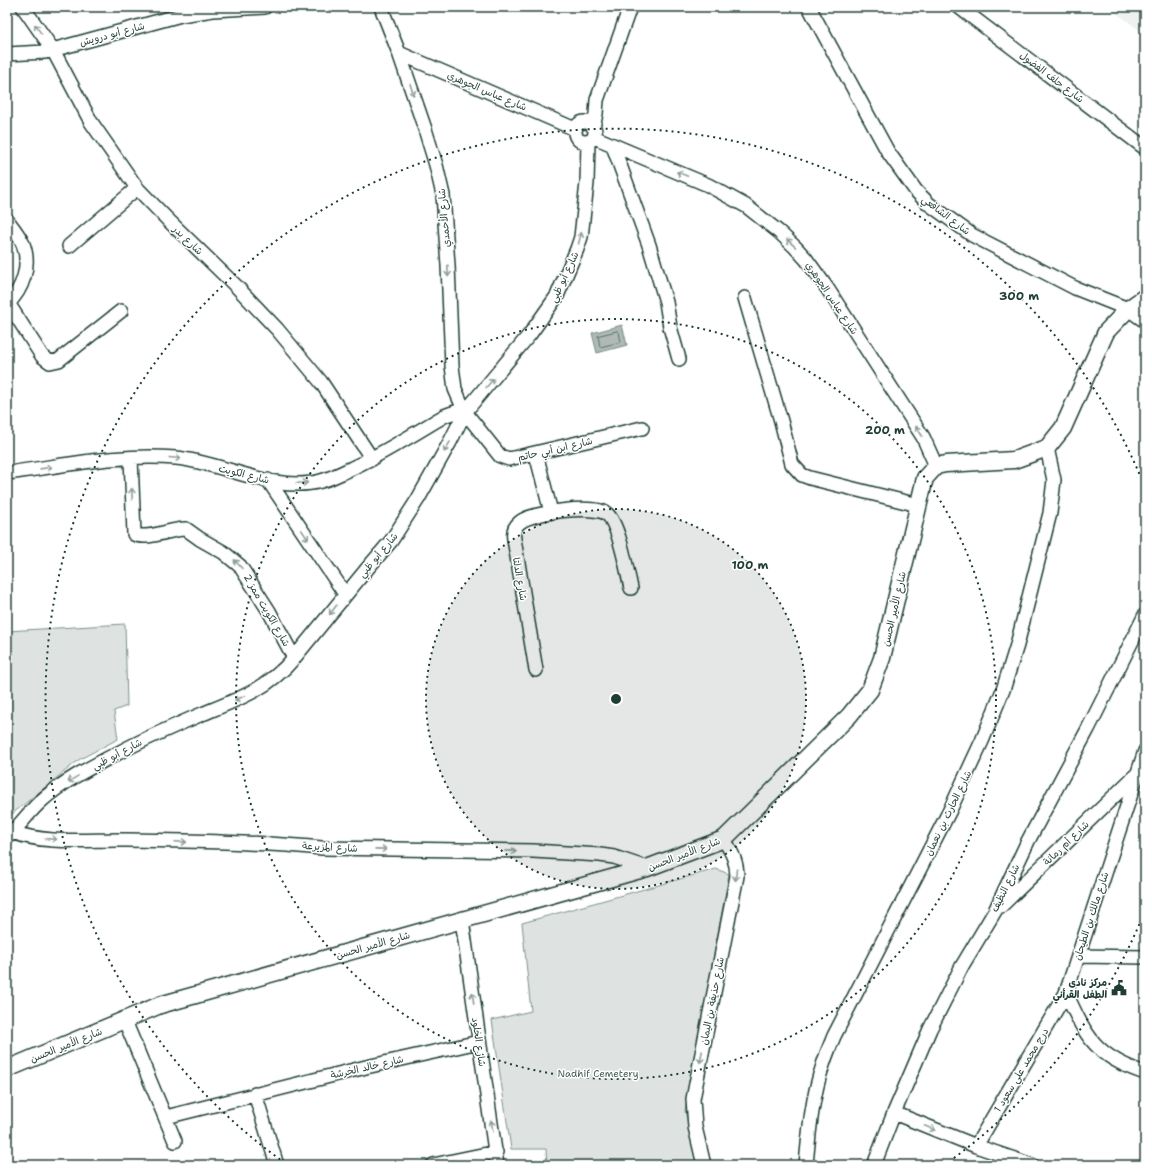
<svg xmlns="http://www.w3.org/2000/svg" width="1152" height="1172" font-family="'Shantell Sans','Playpen Sans Arabic',sans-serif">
	<rect width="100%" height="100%" fill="#fff"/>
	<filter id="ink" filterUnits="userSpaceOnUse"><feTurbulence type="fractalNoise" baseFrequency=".025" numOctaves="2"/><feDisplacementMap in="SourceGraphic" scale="8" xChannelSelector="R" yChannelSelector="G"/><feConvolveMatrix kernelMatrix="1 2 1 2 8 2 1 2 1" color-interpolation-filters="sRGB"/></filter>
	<g filter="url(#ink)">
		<path fill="#eef1f0" d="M 1108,7 L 1145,7 L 1145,34 Z"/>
		<path fill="#dee3e2" stroke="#7e908b" d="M 125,624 L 127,706 L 114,711 L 118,739 L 80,759 L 7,818 L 7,631 Z
			M 716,869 L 729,874 L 685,1111 L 698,1165 L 547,1165 L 546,1149 L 511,1149 L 492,1020 L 531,1011 L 522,923 Z"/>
		<path fill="#afbab7" stroke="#758883" d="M 622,325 L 627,345 L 597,353 L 592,333 Z"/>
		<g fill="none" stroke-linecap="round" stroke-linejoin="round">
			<path stroke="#596f68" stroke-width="1" d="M 618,331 L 619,332 L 621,342 L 600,347 L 598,336 Z"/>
			<defs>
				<path id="minor" d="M 23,7 L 53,50 L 91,122 L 137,188 L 168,220 L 237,287 L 277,329 L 321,382 L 372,459
					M 381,7 L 399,53 L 425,129 L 436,165 L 443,195 L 448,265 L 452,366 L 455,389 L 465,412 L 496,451 L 500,456 L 509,459 L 642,428
					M 809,7 L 888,152 L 916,191 L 929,204 L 972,235 L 1075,288 L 1128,309 L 1145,321
					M 959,7 L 1145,148
					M 399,53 L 575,129
					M 7,54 L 45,52 L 181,15 L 213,10 L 265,7
					M575 132a10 10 0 1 1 20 0a10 10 0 1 1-20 0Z
					M 593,127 L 596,114 L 597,100 L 630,7
					M 594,137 L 708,185 L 746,206 L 779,232 L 795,247 L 806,259 L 827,288 L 923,437 L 936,466
					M 613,146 L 649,245 L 666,302 L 670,327 L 679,359
					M 7,220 C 13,228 19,235 23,244 C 31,265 23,290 7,304
					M 69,246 L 137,188
					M 745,298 L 781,421 L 792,464 L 802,475 L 810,478 L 918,505
					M 8,303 L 42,356 L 50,362 L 59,360 L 121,311
					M 536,454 L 551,512
					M 131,458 L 134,534 C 148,541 172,528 186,529 L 200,539 L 223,552 L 240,566 L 269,611 L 294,658
					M 7,473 C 63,466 119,453 176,458 C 222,462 275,494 321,481 C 332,478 342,473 352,468 C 384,453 414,434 444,416 L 455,412 L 465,412
					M 268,480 L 345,594
					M 536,670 L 514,539 C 513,533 514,527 519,523 C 530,512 595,504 607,514 C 619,524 627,571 631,588
					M 13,832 C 44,845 93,839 127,840 C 192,841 257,842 322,848 L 533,851 L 600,855 L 614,857 L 647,868
					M 7,837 C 19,827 28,813 40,802 C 63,781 93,766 120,752 C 146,738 174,726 202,714 C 239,699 268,689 294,658 L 366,570 L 391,541 L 418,499 L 450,442 L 465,412 L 530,334 L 557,296 L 577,249 L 581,237 L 587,183 L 588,142
					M 1001,906 L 1136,775
					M 462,920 L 497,1165
					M 1078,956 L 1145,957
					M 1066,993 C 1086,1037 1096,1057 1145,1073
					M 125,1021 L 175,1141
					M 255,1094 L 277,1165
					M 894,1113 L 976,1146 L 1032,1165
					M 166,1117 L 366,1067 L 479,1042
					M 976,1146 L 1066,993 L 1145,751
					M 433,1165 L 496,1152
					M 704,1165 L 695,1127 L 693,1099 L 737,876 C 737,861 731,851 724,839
					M 806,1165 C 809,1132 812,1097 823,1065 C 826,1055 830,1046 834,1036 L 950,810 L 982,741 L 1003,690 L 1017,645 L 1050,513 L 1054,480 L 1047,448
					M 874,1165 L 894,1113 L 930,1029 L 962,966 L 995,911 L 1028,841 L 1088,729 L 1145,615"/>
				<path id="major" d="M 7,1069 L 160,1005 L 647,868 L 724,839 L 849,716 L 870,690 L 882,658 L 925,478 L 936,466 L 946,464 L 1014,460 L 1047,448 L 1063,428 L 1106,332 L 1128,309 L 1145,297"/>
			</defs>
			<use href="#minor" stroke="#1f3d34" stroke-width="16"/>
			<use href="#major" stroke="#1f3d34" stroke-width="19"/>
			<use href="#minor" stroke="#fff" stroke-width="13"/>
			<use href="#major" stroke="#fff" stroke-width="16"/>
		</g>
		<defs><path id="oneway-shaft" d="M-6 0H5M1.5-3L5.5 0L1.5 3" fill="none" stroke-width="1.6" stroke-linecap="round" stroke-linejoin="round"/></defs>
		<g stroke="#8f9e9a">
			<use href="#oneway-shaft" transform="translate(38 29) rotate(-125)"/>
			<use href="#oneway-shaft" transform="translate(412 90) rotate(71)"/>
			<use href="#oneway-shaft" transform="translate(682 174) rotate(-158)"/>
			<use href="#oneway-shaft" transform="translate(580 238) rotate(-76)"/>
			<use href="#oneway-shaft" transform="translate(791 243) rotate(-137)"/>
			<use href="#oneway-shaft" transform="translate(448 271) rotate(88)"/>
			<use href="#oneway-shaft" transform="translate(490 383) rotate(-50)"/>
			<use href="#oneway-shaft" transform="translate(919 431) rotate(-123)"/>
			<use href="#oneway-shaft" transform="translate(447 447) rotate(121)"/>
			<use href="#oneway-shaft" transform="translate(175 458) rotate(5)"/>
			<use href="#oneway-shaft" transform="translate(46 468) rotate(-8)"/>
			<use href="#oneway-shaft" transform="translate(302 483) rotate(-3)"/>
			<use href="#oneway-shaft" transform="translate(132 494) rotate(-92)"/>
			<use href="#oneway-shaft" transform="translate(305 535) rotate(56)"/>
			<use href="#oneway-shaft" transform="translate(238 564) rotate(-132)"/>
			<use href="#oneway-shaft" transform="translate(333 610) rotate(127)"/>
			<use href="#oneway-shaft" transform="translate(240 698) rotate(155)"/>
			<use href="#oneway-shaft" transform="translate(73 779) rotate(148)"/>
			<use href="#oneway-shaft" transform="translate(51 839) rotate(2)"/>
			<use href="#oneway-shaft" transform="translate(181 842) rotate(2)"/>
			<use href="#oneway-shaft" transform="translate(381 849) rotate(1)"/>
			<use href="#oneway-shaft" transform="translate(511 851) rotate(1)"/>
			<use href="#oneway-shaft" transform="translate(736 875) rotate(95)"/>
			<use href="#oneway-shaft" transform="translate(473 998) rotate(-98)"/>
			<use href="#oneway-shaft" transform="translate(701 1057) rotate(101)"/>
			<use href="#oneway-shaft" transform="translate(492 1126) rotate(-99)"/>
			<use href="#oneway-shaft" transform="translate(930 1128) rotate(22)"/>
		</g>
	</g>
	<circle cx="616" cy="699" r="190" fill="#1f3d34" fill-opacity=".12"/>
	<g fill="none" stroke="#1f3d34" stroke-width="2" stroke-dasharray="2 4">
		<circle cx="616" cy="699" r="190"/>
		<circle cx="616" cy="699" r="380"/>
		<path d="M1144 913A570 570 0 0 1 947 1163M285 1163A570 570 0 1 1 1144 485"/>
	</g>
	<defs>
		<symbol id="civic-bare" viewBox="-9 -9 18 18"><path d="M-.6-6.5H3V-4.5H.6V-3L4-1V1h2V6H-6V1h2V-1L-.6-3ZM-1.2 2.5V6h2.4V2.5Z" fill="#1f3d34" stroke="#fff" stroke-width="2.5" paint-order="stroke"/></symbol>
	</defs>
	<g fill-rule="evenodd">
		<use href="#civic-bare" x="1108" y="977" width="22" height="22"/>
	</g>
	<g text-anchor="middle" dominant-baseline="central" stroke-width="3" stroke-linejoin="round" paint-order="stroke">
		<g font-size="10" fill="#1f3d34" stroke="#fff">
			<text transform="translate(112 34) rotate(-15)">شارع أبو درويش</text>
			<text transform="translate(1052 77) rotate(37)">شارع حلف الفضول</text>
			<text transform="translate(487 91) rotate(23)">شارع عباس الجوهري</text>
			<text transform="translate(946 215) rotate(37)">شارع الشافعي</text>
			<text transform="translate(444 218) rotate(-95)">شارع الأحمدي</text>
			<text transform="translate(188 240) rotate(44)">شارع بدر</text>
			<text transform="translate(564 277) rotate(-65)">شارع أبو ظبي</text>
			<text transform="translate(832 298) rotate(56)">شارع عباس الجوهري</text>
			<text transform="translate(555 449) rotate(-13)">شارع ابن أبي حاتم</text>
			<text transform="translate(244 474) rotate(14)">شارع الكويت</text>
			<text transform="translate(378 555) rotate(-50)">شارع أبو ظبي</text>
			<text transform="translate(520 579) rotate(80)">شارع الدلتا</text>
			<text transform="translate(894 609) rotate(-77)">شارع الأمير الحسن</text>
			<text transform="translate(267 610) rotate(60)">شارع الكويت ممر 2</text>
			<text transform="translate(117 754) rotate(-28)">شارع أبو ظبي</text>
			<text transform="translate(948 813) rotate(-64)">شارع الحارث بن نعمان</text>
			<text transform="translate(1066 843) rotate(-44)">شارع أم رمانة</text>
			<text transform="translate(330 847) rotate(3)">شارع المزيرعة</text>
			<text transform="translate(684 854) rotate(-21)">شارع الأمير الحسن</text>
			<text transform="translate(1005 888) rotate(-64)">شارع النظيف</text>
			<text transform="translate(1091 916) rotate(-72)">شارع مالك بن الطيحان</text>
			<text transform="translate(373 945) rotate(-16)">شارع الأمير الحسن</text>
			<text transform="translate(712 1001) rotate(-79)">شارع حذيفة بن اليمان</text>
			<text transform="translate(479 1042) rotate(82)">شارع الخلود</text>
			<text transform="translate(66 1045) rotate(-22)">شارع الأمير الحسن</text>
			<text transform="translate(367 1067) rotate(-13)">شارع خالد الخرشة</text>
			<text transform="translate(1021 1070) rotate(-59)">درج محمد علي سعود 1</text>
		</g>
		<g font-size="10" font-weight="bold" fill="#1f3d34" stroke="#fff" text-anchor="end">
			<text x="1107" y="982">مركز نادي<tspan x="1107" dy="12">الطفل القرأني</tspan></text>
		</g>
		<g font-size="10" fill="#455e57" stroke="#fff">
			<text x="598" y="1073">Nadhif Cemetery</text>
		</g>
	</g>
	<circle cx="616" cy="699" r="6" fill="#1f3d34" stroke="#fff" stroke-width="2"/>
	<g font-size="12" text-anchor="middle" font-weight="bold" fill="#1f3d34" stroke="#fff" stroke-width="3" stroke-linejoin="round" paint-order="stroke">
		<text x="1019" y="300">300 m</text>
		<text x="885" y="434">200 m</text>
		<text x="750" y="569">100 m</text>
	</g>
	<rect width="1152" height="1172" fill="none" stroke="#fff" stroke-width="24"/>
	<rect x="12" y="12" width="1128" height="1148" fill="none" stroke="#1f3d34" stroke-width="1.5" filter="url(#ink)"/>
</svg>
